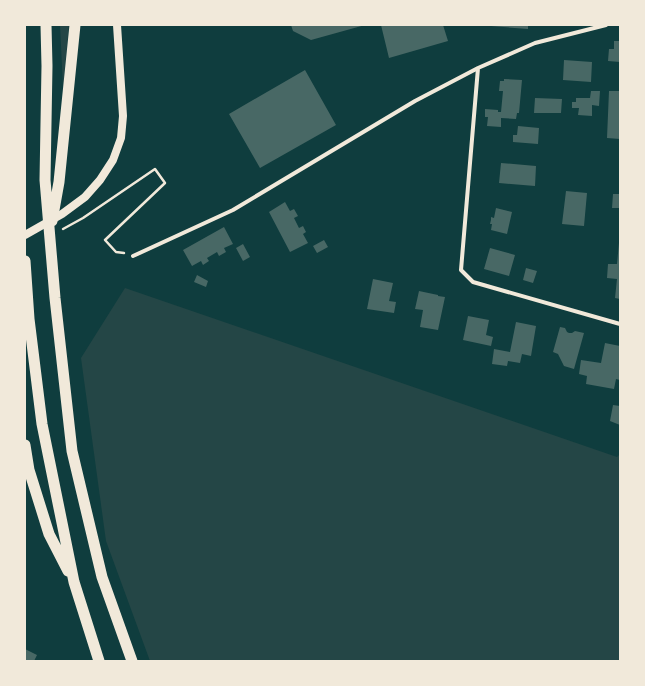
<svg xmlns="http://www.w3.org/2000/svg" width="645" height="686" font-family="Figtree,sans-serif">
	<rect width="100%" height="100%" fill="#0f3d3e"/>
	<path fill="#244646" d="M 60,25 L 69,25 L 63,88 Z
		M 125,288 L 617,457 L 620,454 L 620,661 L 150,661 L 106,541 L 81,358 Z"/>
	<path fill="#486865" d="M 291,25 L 365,25 L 311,40 L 293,31 Z
		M 381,25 L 443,25 L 448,41 L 389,58 Z
		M 491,25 L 528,25 L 528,29 L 491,26 Z
		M 614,41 L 620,41 L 620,62 L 608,61 L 609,49 L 614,49 Z
		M 564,60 L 592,62 L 591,82 L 563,80 Z
		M 305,70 L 336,125 L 260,168 L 229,114 Z
		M 504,79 L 522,80 L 519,113 L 517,113 L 516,119 L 501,118 L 501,127 L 487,126 L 488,117 L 485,117 L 485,109 L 498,110 L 498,112 L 501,112 L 503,91 L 499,91 L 500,81 L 504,81 Z
		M 591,91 L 600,91 L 599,106 L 592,105 L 592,116 L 578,115 L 579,108 L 572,108 L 572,102 L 576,102 L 576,98 L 590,98 Z
		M 609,91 L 620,91 L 620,139 L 607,138 Z
		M 535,98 L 562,99 L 561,113 L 534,113 Z
		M 518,126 L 539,128 L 538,144 L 513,142 L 513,135 L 517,135 Z
		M 501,163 L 536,166 L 535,186 L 499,183 Z
		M 566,191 L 587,193 L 584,226 L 562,224 Z
		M 613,194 L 620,194 L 620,208 L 612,208 Z
		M 285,202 L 290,211 L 294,209 L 298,216 L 294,218 L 299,228 L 303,226 L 306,232 L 303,234 L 308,243 L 290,252 L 269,212 Z
		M 496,208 L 512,212 L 507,234 L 491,230 L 492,224 L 490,224 L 491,220 L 491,217 L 494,218 Z
		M 224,227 L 233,244 L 224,248 L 226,252 L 219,256 L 217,252 L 207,258 L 209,261 L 203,265 L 201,261 L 192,266 L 183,250 Z
		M 324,240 L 328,247 L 317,253 L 313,246 Z
		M 619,243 L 620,243 L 620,299 L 615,298 L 617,279 L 607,278 L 608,264 L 617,264 Z
		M 243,244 L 250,257 L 243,261 L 236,248 Z
		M 490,248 L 515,255 L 509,276 L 484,269 Z
		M 526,268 L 537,271 L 533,283 L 523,280 Z
		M 197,275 L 208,281 L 206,287 L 194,282 Z
		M 373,279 L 393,283 L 389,301 L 396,302 L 394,313 L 367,309 Z
		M 419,291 L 438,295 L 438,296 L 445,297 L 438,330 L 420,327 L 423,310 L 415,309 Z
		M 468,316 L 489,320 L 486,335 L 493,337 L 491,346 L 463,340 Z
		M 516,322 L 536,326 L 531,356 L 522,354 L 520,363 L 508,361 L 507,366 L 492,364 L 494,349 L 510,352 Z
		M 560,327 L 565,328 L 567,332 L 569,333 L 572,333 L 575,331 L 584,333 L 574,369 L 564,366 L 558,354 L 553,352 Z
		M 605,343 L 620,346 L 620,380 L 616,379 L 614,389 L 586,384 L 587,376 L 579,374 L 581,360 L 601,363 Z
		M 613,405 L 620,406 L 620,425 L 610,421 Z
		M 25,649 L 37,655 L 34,661 L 25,661 Z"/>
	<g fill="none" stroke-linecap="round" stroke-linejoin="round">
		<path stroke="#f1e9da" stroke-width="2.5" d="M 63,229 L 83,218 L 155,169 L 165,183 L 105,240 L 116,252 L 124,253"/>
		<path stroke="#f1e9da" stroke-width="4" d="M 606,25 L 535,43 L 478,68 L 461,270 L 473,282 L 620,324
			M 133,256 L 233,210 L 415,101 L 478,68"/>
		<path stroke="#f1e9da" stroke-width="8" d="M 25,235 L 62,214 L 85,197 L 100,180 L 113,160 L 121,138 L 123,116 L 117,25"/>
		<path stroke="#f1e9da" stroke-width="11" d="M 46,25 L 47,66 L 45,180 L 55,298 L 72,451 L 102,577 L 132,661
			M 52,221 L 59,182 L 75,25
			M 25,261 L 29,319 L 42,424 L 74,582 L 99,661
			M 25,445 L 29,470 L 49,534 L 68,571"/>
	</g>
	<rect width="645" height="686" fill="none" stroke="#f1e9da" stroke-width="52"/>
</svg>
